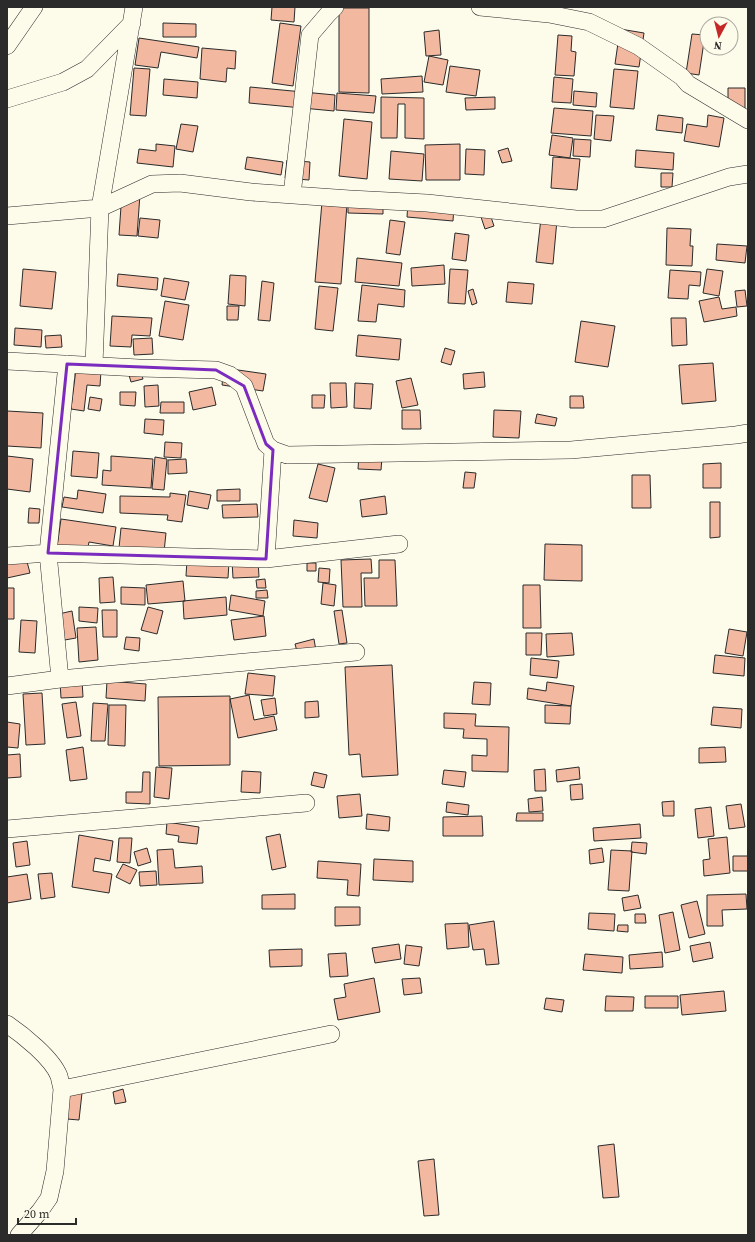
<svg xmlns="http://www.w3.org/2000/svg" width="755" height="1242" font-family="'Source Serif 4',serif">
	<rect width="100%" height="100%" fill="#fdfbea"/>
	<path fill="#f2b8a0" stroke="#2b2b2b" d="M 272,7 L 295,7 L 294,22 L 271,20 Z
		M 339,8 L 369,8 L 369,93 L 339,92 Z
		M 163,23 L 196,24 L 196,37 L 163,37 Z
		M 280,23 L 301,26 L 293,86 L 272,83 Z
		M 620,29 L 644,33 L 639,67 L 615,64 Z
		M 439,30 L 441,55 L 426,56 L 424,32 Z
		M 692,34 L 705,35 L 699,75 L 686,73 Z
		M 558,35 L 572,36 L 571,51 L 576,52 L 574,76 L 555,75 Z
		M 139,38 L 199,47 L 197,58 L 161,52 L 158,68 L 135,65 Z
		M 202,48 L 236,51 L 235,69 L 227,68 L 226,82 L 200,79 Z
		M 429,56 L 448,60 L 443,85 L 424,82 Z
		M 450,66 L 480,70 L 476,96 L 446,92 Z
		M 134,68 L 150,69 L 146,116 L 130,115 Z
		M 614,69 L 638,71 L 634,109 L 610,107 Z
		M 422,76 L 423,92 L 382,94 L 381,79 Z
		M 554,77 L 573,79 L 571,103 L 552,102 Z
		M 164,79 L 198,82 L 197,98 L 163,95 Z
		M 250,87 L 335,95 L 334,111 L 249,103 Z
		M 728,88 L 745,88 L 745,113 L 728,113 Z
		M 574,91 L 597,93 L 596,107 L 573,105 Z
		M 337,93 L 376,96 L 374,113 L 336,110 Z
		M 381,97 L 424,98 L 424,139 L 405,138 L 405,104 L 398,104 L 397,138 L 381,138 Z
		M 495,97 L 495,109 L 466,110 L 465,98 Z
		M 554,108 L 593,111 L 591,136 L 551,133 Z
		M 596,115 L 614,116 L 611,141 L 594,139 Z
		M 658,115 L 683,118 L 682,133 L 656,130 Z
		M 708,115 L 724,118 L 719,147 L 684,141 L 687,124 L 707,127 Z
		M 344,119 L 372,122 L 367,179 L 339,176 Z
		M 181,124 L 198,126 L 193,152 L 176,149 Z
		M 552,135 L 573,138 L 570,158 L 549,155 Z
		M 574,139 L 591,140 L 590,157 L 573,156 Z
		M 156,144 L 175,146 L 173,167 L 137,163 L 139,149 L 156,151 Z
		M 460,144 L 460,180 L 426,180 L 425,145 Z
		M 508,148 L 512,161 L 502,163 L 498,151 Z
		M 466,149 L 485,150 L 484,175 L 465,174 Z
		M 636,150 L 674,153 L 673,170 L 635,167 Z
		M 391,151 L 424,154 L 422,181 L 389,179 Z
		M 247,157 L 283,162 L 281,175 L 245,169 Z
		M 553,157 L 580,159 L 577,190 L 551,188 Z
		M 287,160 L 310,162 L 309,180 L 285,178 Z
		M 661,173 L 673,173 L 672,187 L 661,187 Z
		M 122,192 L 140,194 L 137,236 L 119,235 Z
		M 322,202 L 347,204 L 341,284 L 315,282 Z
		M 348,202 L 383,203 L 383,214 L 348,213 Z
		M 408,202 L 454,206 L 453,221 L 407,217 Z
		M 490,214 L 494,226 L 485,229 L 481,217 Z
		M 140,218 L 160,220 L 158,238 L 138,236 Z
		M 541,218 L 557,220 L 553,264 L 536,262 Z
		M 390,220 L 405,222 L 400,255 L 386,253 Z
		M 667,228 L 691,229 L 690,246 L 693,246 L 692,266 L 666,265 Z
		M 455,233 L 469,235 L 466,261 L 452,259 Z
		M 717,244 L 747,246 L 745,263 L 716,260 Z
		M 357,258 L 402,263 L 399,286 L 355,282 Z
		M 444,265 L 445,284 L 412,286 L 411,268 Z
		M 23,269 L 56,272 L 52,309 L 20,306 Z
		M 450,269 L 468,270 L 465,304 L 448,303 Z
		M 707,269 L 723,271 L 719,296 L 703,293 Z
		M 670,270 L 701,272 L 700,286 L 689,285 L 688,299 L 668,298 Z
		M 118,274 L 158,278 L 157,290 L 117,286 Z
		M 230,275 L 246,276 L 245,306 L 228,304 Z
		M 164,278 L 189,282 L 185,300 L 161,296 Z
		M 262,281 L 274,283 L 270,321 L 258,320 Z
		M 508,282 L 534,284 L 532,304 L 506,302 Z
		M 362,285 L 405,290 L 404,307 L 378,304 L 376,322 L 358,321 Z
		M 319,286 L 338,288 L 333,331 L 315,329 Z
		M 473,289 L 477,303 L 472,305 L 468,291 Z
		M 745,290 L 747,306 L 737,307 L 735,291 Z
		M 719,297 L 722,309 L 736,307 L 737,316 L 704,322 L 699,301 Z
		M 165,301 L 189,305 L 183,340 L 159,336 Z
		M 227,306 L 239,306 L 238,320 L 227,320 Z
		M 112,316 L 152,318 L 150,336 L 132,335 L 131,347 L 110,346 Z
		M 671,318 L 686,318 L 687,345 L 672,346 Z
		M 581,321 L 615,326 L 608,367 L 575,362 Z
		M 15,328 L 42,330 L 41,347 L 14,345 Z
		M 61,335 L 62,347 L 46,348 L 45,336 Z
		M 358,335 L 401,339 L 399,360 L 356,356 Z
		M 152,338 L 153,354 L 134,355 L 133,339 Z
		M 445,348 L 455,351 L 451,365 L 441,362 Z
		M 713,363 L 716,401 L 682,404 L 679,365 Z
		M 224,368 L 266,374 L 263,391 L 222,385 Z
		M 76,369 L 101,371 L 100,386 L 87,385 L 84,411 L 71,409 Z
		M 141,372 L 143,379 L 131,382 L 129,375 Z
		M 484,372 L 485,387 L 464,389 L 463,374 Z
		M 411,378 L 418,405 L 402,408 L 396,381 Z
		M 330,383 L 346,383 L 347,407 L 331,408 Z
		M 355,383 L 373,384 L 371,409 L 354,408 Z
		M 158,385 L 159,406 L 145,407 L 144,386 Z
		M 212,387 L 216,405 L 193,410 L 189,392 Z
		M 120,392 L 136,392 L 135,406 L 120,405 Z
		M 312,395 L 325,395 L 324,408 L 312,408 Z
		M 570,396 L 583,396 L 584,408 L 570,408 Z
		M 90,397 L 102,399 L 100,411 L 88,409 Z
		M 161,402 L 184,402 L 184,413 L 160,413 Z
		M 402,410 L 420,410 L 421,429 L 402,429 Z
		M 494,410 L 521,411 L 519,438 L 493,437 Z
		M 7,411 L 43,413 L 41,448 L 7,446 Z
		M 537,414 L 557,418 L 555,426 L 535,423 Z
		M 145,419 L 164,420 L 163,435 L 144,433 Z
		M 165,442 L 182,443 L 181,458 L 164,457 Z
		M 73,451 L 99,453 L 97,478 L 71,476 Z
		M 359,455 L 382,457 L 381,470 L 358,469 Z
		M 7,456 L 33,459 L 30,492 L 7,489 Z
		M 111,456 L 153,459 L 151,488 L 102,485 L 103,470 L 111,471 Z
		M 155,457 L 167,459 L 164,490 L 152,489 Z
		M 186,459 L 187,473 L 168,474 L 168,460 Z
		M 721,463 L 721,488 L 703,488 L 703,464 Z
		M 318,464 L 335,468 L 327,502 L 309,498 Z
		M 465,472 L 476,473 L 474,488 L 463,488 Z
		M 632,475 L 650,475 L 651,508 L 632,508 Z
		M 240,489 L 240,501 L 217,501 L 217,490 Z
		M 78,490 L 106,494 L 103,513 L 62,507 L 64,497 L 77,499 Z
		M 189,491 L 211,495 L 208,509 L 187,505 Z
		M 170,493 L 186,495 L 182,522 L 167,520 L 168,515 L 120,513 L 120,496 L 170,497 Z
		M 385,496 L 387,514 L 362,517 L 360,500 Z
		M 710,502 L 720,502 L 720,537 L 710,538 Z
		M 257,504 L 258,517 L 223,518 L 222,505 Z
		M 29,508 L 40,509 L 39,523 L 28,523 Z
		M 61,519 L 116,527 L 113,546 L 89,542 L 87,552 L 57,547 Z
		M 294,520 L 318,523 L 317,538 L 293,536 Z
		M 121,528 L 166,533 L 164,552 L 119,548 Z
		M 545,544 L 582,545 L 582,581 L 544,580 Z
		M 26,558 L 30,573 L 7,578 L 7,562 Z
		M 371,559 L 372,573 L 361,573 L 362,607 L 343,607 L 341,560 Z
		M 187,560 L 229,562 L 228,578 L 186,576 Z
		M 258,560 L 259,577 L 233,578 L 232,561 Z
		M 379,560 L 395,560 L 397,606 L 365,606 L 364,578 L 379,578 Z
		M 307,563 L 316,563 L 316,571 L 307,571 Z
		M 319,568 L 330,569 L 329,583 L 318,582 Z
		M 113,577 L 115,602 L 100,603 L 99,578 Z
		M 265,579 L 266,588 L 257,588 L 256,580 Z
		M 183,581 L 185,601 L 148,604 L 146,585 Z
		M 323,583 L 336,585 L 334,606 L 321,604 Z
		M 523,585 L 540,585 L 541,628 L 523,628 Z
		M 121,587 L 145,588 L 145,605 L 121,604 Z
		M 7,588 L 14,588 L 14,619 L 7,619 Z
		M 267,590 L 268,598 L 256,598 L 256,591 Z
		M 231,595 L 265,601 L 263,616 L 229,610 Z
		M 226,597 L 227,615 L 184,619 L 183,601 Z
		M 79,607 L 98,608 L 97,623 L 79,621 Z
		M 148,607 L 163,611 L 157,634 L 141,630 Z
		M 102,610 L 117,610 L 117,637 L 103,637 Z
		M 342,610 L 347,643 L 339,644 L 334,611 Z
		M 72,611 L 76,638 L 59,641 L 54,615 Z
		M 264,616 L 266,636 L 234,640 L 231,620 Z
		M 21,620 L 37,621 L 35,653 L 19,652 Z
		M 96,627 L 98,660 L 79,662 L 77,628 Z
		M 729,629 L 747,632 L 743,656 L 725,653 Z
		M 526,633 L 542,633 L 541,655 L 526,655 Z
		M 572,633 L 574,655 L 547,657 L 546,634 Z
		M 126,637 L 140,638 L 139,651 L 124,649 Z
		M 314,639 L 316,651 L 298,655 L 295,644 Z
		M 715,655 L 745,658 L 744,676 L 713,673 Z
		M 531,658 L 559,661 L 557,678 L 530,675 Z
		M 392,665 L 398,775 L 362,777 L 360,754 L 349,755 L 345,667 Z
		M 248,673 L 275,676 L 273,696 L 245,694 Z
		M 82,680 L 83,697 L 61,698 L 60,682 Z
		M 107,681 L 146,684 L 145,701 L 106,698 Z
		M 474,682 L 491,683 L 490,705 L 472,704 Z
		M 547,682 L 574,686 L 571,706 L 527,699 L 528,688 L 546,691 Z
		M 42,693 L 45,744 L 26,745 L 23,694 Z
		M 249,695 L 254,720 L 274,716 L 277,730 L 238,738 L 230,699 Z
		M 230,696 L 230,765 L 159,766 L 158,697 Z
		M 275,698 L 277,714 L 264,716 L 261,700 Z
		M 318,701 L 319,717 L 305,718 L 305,702 Z
		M 76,702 L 81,736 L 67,738 L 62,704 Z
		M 93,703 L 108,704 L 105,741 L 91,741 Z
		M 109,705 L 126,705 L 125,746 L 108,745 Z
		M 545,705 L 571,706 L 570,724 L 545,723 Z
		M 713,707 L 742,709 L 741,728 L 711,725 Z
		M 444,713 L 476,714 L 475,726 L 509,727 L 508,772 L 472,771 L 472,755 L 487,756 L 487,739 L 463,738 L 464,729 L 444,728 Z
		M 7,722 L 20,724 L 18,748 L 7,747 Z
		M 83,747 L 87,779 L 70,781 L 66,750 Z
		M 725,747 L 726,762 L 699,763 L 699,748 Z
		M 20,754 L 21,777 L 7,778 L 7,755 Z
		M 156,767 L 172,768 L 169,799 L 154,797 Z
		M 579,767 L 580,779 L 557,782 L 556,770 Z
		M 545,769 L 546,791 L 535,791 L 534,770 Z
		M 444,770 L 466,772 L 464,787 L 442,784 Z
		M 242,771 L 261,772 L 260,793 L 241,792 Z
		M 143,772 L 150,772 L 150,804 L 126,803 L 126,792 L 142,792 Z
		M 314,772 L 327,775 L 324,788 L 311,785 Z
		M 582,784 L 583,799 L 571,800 L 570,785 Z
		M 360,794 L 362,816 L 339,818 L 337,796 Z
		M 542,797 L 543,811 L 529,812 L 528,799 Z
		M 674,801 L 674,816 L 663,816 L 662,802 Z
		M 447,802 L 469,805 L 468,815 L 446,812 Z
		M 741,804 L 745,827 L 729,829 L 726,806 Z
		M 711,807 L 714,836 L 698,838 L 695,809 Z
		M 517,813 L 543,813 L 543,821 L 516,821 Z
		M 367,814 L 390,817 L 389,831 L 366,829 Z
		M 482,816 L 483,836 L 443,836 L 443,817 Z
		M 167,822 L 199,827 L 197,844 L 178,842 L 179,836 L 166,834 Z
		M 640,824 L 641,838 L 594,841 L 593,828 Z
		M 280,834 L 286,867 L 272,870 L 266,837 Z
		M 79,835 L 113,841 L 110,861 L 95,858 L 93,871 L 112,874 L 109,893 L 72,887 Z
		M 727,837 L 730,873 L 704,876 L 703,860 L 710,859 L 708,839 Z
		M 119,838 L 132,838 L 130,863 L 117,862 Z
		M 27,841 L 30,865 L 16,867 L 13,843 Z
		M 632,842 L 647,843 L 646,854 L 631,852 Z
		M 147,848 L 151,862 L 138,866 L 134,852 Z
		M 602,848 L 604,862 L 590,864 L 589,850 Z
		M 173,849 L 175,868 L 202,866 L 203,883 L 159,885 L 157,850 Z
		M 611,850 L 632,851 L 629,891 L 608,890 Z
		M 733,856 L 748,856 L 748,871 L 733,871 Z
		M 374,859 L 413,861 L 413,882 L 373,880 Z
		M 318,861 L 361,864 L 359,896 L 347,895 L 348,880 L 317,878 Z
		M 123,864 L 137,870 L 130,884 L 116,877 Z
		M 156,871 L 157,885 L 140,886 L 139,872 Z
		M 52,873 L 55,897 L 41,899 L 38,874 Z
		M 27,874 L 31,899 L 7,903 L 7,877 Z
		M 295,894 L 295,909 L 262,909 L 262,895 Z
		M 746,894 L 747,909 L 722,910 L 723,926 L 707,926 L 707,895 Z
		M 638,895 L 641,908 L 624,911 L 622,898 Z
		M 697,901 L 705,934 L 689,938 L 681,905 Z
		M 335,907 L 360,907 L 360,925 L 335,926 Z
		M 673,912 L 680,950 L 665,953 L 659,915 Z
		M 589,913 L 615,914 L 614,931 L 588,929 Z
		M 635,914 L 645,914 L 646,923 L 635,923 Z
		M 494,921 L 499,964 L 486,965 L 484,949 L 473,950 L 469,925 Z
		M 468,923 L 469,947 L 447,949 L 445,924 Z
		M 618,925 L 628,925 L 628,932 L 617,931 Z
		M 710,942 L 713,958 L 693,962 L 690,946 Z
		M 399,944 L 401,959 L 375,963 L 372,948 Z
		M 406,945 L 422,947 L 419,966 L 404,964 Z
		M 302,949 L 302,966 L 270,967 L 269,950 Z
		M 662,952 L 663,967 L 630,969 L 629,955 Z
		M 346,953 L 348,976 L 330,977 L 328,954 Z
		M 585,954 L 623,957 L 622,973 L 583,970 Z
		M 374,978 L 380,1012 L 338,1020 L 334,999 L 346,997 L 344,984 Z
		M 420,978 L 422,993 L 404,995 L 402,979 Z
		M 724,991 L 726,1011 L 682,1015 L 680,995 Z
		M 606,996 L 634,997 L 633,1011 L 605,1011 Z
		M 645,996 L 678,996 L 678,1008 L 645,1008 Z
		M 546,998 L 564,1000 L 562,1012 L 544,1009 Z
		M 123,1089 L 126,1102 L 115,1104 L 113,1092 Z
		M 69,1092 L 82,1093 L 79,1120 L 67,1119 Z
		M 614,1144 L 619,1197 L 603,1198 L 598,1146 Z
		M 434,1159 L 439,1215 L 424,1216 L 418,1161 Z"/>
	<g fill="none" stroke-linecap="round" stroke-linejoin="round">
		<defs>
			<path id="street" d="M 480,7 L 549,14 L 589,22 L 638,46 L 682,77 L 688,84 L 748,120
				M 7,46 L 34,7
				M 7,99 L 63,82 L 87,69 L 132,23
				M 292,195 L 310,35 L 328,14 L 335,7
				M 7,216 L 100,208 L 152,184 L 180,183 L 251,192 L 350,199 L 427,203 L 576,219 L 603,219 L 729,177 L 748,174
				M 7,361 L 139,368 L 216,370 L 230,375 L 244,386 L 266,444 L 273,450 L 287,455 L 571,450 L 736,435 L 748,433
				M 94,365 L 100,208 L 134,7
				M 7,556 L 48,553 L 266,559 L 399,544
				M 266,559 L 273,450
				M 60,679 L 48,553 L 67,364
				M 7,686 L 60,679 L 356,652
				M 7,829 L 306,803
				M 7,1024 C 23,1035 52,1058 59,1076 C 60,1080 61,1085 62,1089 L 55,1171 L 49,1198 L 40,1211 L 19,1235
				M 62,1089 L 331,1034"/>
		</defs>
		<use href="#street" stroke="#2b2b2b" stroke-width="18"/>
		<use href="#street" stroke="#fdfbea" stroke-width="17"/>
	</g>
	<path fill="none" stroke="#7b2cbf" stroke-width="3" stroke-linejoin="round" d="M 67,364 L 216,370 L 244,386 L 266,444 L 273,450 L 266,559 L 48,553 Z"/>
	<rect width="755" height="1242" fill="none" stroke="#2b2b2b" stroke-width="16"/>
	<g transform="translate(719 36) rotate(187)"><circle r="19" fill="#fdfbea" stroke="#a9a89e"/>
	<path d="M0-3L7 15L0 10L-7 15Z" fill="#c62828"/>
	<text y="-6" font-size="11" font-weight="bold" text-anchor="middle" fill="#2b2b2b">N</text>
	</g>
	<path d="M18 1218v6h58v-6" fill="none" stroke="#2b2b2b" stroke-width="2"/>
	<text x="24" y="1218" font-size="12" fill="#2b2b2b" stroke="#fdfbea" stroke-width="3" paint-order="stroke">20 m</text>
</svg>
